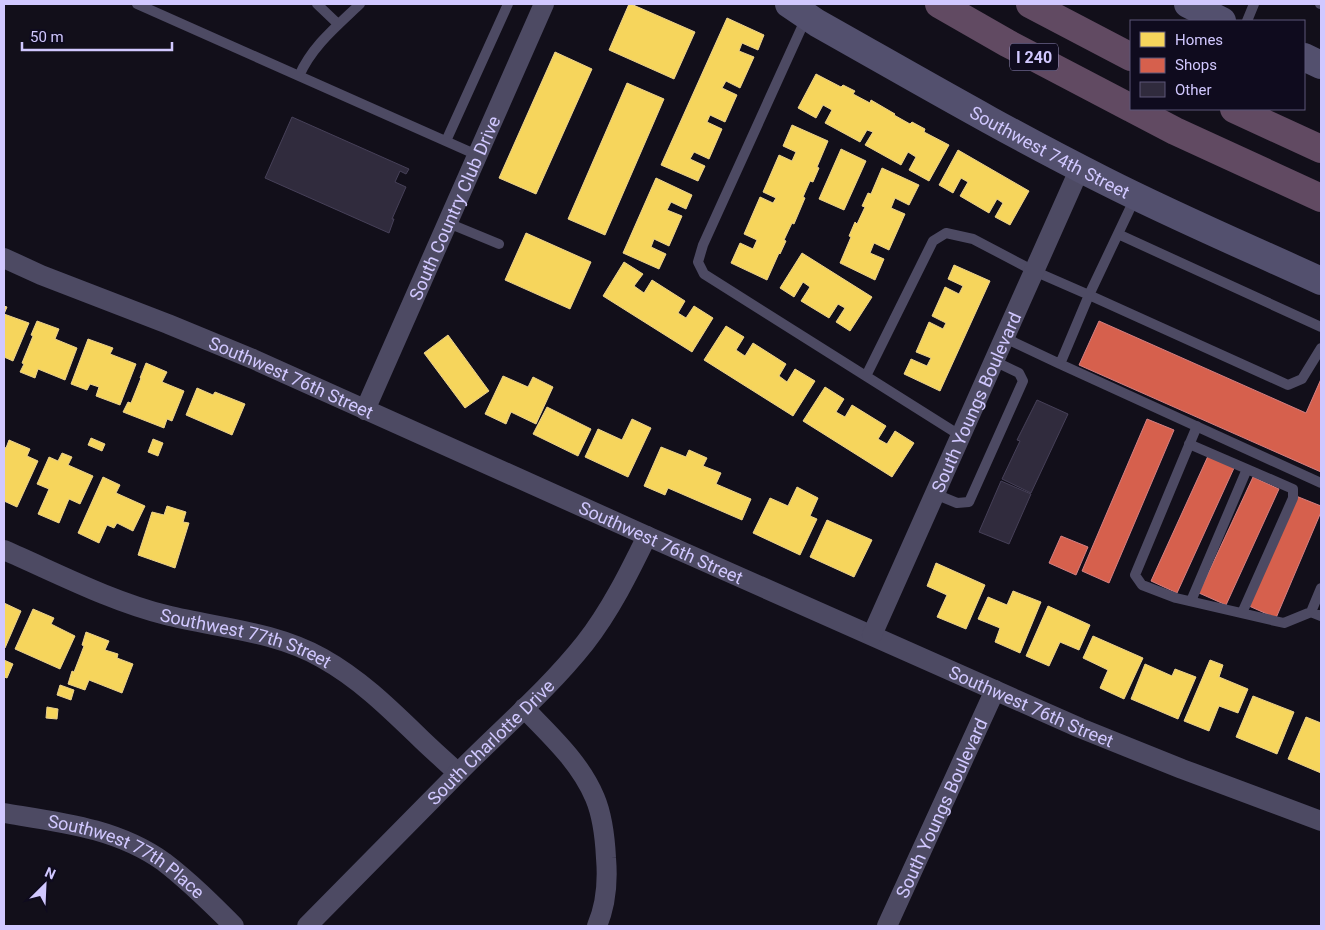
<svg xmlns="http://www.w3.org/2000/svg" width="1325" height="930" font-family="Roboto,sans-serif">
	<rect width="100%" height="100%" fill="#120f1a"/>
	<path fill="#f6d55c" stroke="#ebd18d" d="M 629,4 L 631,4 L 695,32 L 674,79 L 609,50 Z
		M 727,18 L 764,35 L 758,50 L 742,43 L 739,51 L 754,57 L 740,88 L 726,81 L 722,88 L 737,95 L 725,122 L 710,115 L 707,122 L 722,129 L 709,159 L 694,152 L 690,159 L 705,166 L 698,181 L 661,165 Z
		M 555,52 L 592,69 L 536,194 L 499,178 Z
		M 816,74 L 841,87 L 843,85 L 855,91 L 853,94 L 870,103 L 871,100 L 895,114 L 894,115 L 910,124 L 912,122 L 925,129 L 924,132 L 949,145 L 929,181 L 909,170 L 916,157 L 908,152 L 901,165 L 865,145 L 873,132 L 867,130 L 860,142 L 825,123 L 832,110 L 823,105 L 816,118 L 798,108 Z
		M 627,83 L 664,99 L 605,235 L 568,219 Z
		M 792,125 L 828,141 L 817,167 L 819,168 L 813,182 L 810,181 L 803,197 L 805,198 L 794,224 L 792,223 L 784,240 L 786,241 L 780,254 L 779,253 L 767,280 L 731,263 L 740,243 L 753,249 L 757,240 L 744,234 L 760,197 L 773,203 L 776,198 L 763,192 L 779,155 L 792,161 L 796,152 L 783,146 Z
		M 841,149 L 866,161 L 844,210 L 819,199 Z
		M 958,150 L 1029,191 L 1010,225 L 995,217 L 1003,203 L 997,199 L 989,213 L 960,196 L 968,182 L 961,178 L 953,193 L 939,185 Z
		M 882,168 L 919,185 L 909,205 L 895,198 L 891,208 L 905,214 L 889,250 L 874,243 L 870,253 L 884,259 L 875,280 L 840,263 L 851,237 L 849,236 L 855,222 L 857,224 L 865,207 L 862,206 L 868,193 L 871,194 Z
		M 656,178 L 692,195 L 686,209 L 671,202 L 667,210 L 682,216 L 669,246 L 654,239 L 651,247 L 666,254 L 659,269 L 623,253 Z
		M 526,233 L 591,262 L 570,309 L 505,280 Z
		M 802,253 L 872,297 L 850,331 L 836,322 L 845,308 L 838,304 L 829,318 L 801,301 L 810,287 L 803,282 L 794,297 L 780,288 Z
		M 624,262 L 643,274 L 634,286 L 644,293 L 652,280 L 685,301 L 678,313 L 686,318 L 694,306 L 713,318 L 692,352 L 603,296 Z
		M 954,265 L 990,281 L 940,391 L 904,374 L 911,359 L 927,366 L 931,358 L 916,352 L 929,322 L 943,329 L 946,323 L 932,316 L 945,287 L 959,294 L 963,286 L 948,279 Z
		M 4,306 L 7,307 L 4,314 L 29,323 L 13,361 L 4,357 Z
		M 37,321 L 59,329 L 55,339 L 77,348 L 65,380 L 38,369 L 35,378 L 20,372 L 24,364 L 22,363 L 33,336 L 31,335 Z
		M 726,326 L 744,337 L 736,350 L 745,356 L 753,343 L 786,364 L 779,376 L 787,382 L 795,369 L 815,381 L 793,416 L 704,360 Z
		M 448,335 L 489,391 L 465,408 L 424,353 Z
		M 88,339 L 113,348 L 110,354 L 136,364 L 120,405 L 96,396 L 99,387 L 90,384 L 87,390 L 71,384 Z
		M 146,363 L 167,372 L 162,382 L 184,391 L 172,421 L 167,419 L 164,428 L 123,412 L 128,402 L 131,403 L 141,378 L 140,378 Z
		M 503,376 L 528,387 L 533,377 L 553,387 L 536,424 L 511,412 L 506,424 L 485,414 Z
		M 825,387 L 844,399 L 836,412 L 845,417 L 852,405 L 886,426 L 878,439 L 887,444 L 895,431 L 914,443 L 892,477 L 803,421 Z
		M 197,388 L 213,395 L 215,392 L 245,404 L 232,435 L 186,415 Z
		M 547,407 L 591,429 L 578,456 L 533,434 Z
		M 632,419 L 651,428 L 628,477 L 585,457 L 598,429 L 622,440 Z
		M 91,438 L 105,444 L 102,451 L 88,445 Z
		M 153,439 L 163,443 L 158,456 L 148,452 Z
		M 9,440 L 30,449 L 27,456 L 38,461 L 17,507 L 4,501 L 4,447 L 6,448 Z
		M 661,447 L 686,457 L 689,450 L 707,458 L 703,466 L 721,473 L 716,484 L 751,499 L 742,520 L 668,488 L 665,495 L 644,486 Z
		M 62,453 L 72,457 L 68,465 L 93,476 L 80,504 L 69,499 L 59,523 L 38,514 L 49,489 L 37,484 L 49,457 L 58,461 Z
		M 103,477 L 120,485 L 116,493 L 145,506 L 133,531 L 117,523 L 114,528 L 107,525 L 99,543 L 78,533 Z
		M 797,487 L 818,498 L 810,516 L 817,519 L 800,555 L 753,533 L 770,498 L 788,506 Z
		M 167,506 L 186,512 L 183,522 L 189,523 L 175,568 L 138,555 L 152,512 L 164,515 Z
		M 827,520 L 872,540 L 854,577 L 810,557 Z
		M 936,563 L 985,585 L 966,629 L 937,617 L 947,595 L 927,586 Z
		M 1013,591 L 1041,602 L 1020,653 L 995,642 L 1000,628 L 978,619 L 988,597 L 1007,605 Z
		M 4,603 L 21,611 L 5,648 L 4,648 Z
		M 1048,606 L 1090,625 L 1079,650 L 1060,642 L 1049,666 L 1026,656 Z
		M 33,609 L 54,618 L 51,624 L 75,636 L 60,669 L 15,649 Z
		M 86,632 L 109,641 L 105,650 L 118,654 L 117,658 L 133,664 L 122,693 L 89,680 L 85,690 L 68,684 L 72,671 L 74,672 L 84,646 L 82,645 Z
		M 1093,636 L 1143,658 L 1124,699 L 1100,688 L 1108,670 L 1083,658 Z
		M 4,660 L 13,664 L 7,678 L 4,677 Z
		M 1210,660 L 1223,665 L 1219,677 L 1248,689 L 1238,713 L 1219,706 L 1209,731 L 1184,721 Z
		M 1145,664 L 1172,676 L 1175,669 L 1196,677 L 1178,719 L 1131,699 Z
		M 60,685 L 74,690 L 71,700 L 57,695 Z
		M 1253,696 L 1294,712 L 1277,754 L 1236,737 Z
		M 47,707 L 58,709 L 57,719 L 46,718 Z
		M 1306,717 L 1321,723 L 1321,773 L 1288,759 Z"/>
	<path fill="#d6604d" stroke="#d47f82" d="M 1099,321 L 1306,413 L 1321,379 L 1321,472 L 1079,365 Z
		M 1147,419 L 1174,430 L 1109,583 L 1082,571 Z
		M 1208,456 L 1234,468 L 1177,593 L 1151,581 Z
		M 1253,477 L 1279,489 L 1226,605 L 1199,593 Z
		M 1296,496 L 1321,506 L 1321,512 L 1276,618 L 1249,606 Z
		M 1061,536 L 1088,547 L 1076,575 L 1049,563 Z"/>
	<path fill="#302b3d" stroke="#464058" d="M 292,117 L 409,169 L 406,174 L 400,171 L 395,182 L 406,187 L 392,219 L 394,219 L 389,233 L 265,178 Z
		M 1037,400 L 1068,414 L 1031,493 L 1002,479 L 1020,441 L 1017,440 Z
		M 1001,481 L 1031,494 L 1009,544 L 979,532 Z"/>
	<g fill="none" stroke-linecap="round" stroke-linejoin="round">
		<path stroke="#4d4a63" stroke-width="10" d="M 137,4 L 477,155
			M 317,4 L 338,24
			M 1320,4 L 1321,4
			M 806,18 L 703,245 L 698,262 L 704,274 L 961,436
			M 1247,21 L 1254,4
			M 299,76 C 312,46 337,26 360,4
			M 446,141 L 508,4
			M 448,223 L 499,244
			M 1118,234 L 1321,327
			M 1005,338 L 1060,364 L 1089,295 L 1288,385 L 1302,379 L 1321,348
			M 1060,364 L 1321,483
			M 866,376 L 933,241 L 946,233 L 973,239 L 1034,271 L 1089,295 L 1135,198
			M 1197,426 L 1135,575 L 1142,585 L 1176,598 L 1284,623 L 1311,612
			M 1189,444 L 1293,489 L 1293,498 L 1242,613
			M 935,494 L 957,503 L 969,502 L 1023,381 L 1019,373 L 994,361
			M 1321,588 L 1311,612 L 1321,616
			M 1191,601 L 1247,469"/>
		<g stroke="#4d4a63" stroke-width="20">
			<path id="s1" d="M 4,258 L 41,275 L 168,324 L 253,359 L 647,536 L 1080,728 L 1182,769 L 1321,821"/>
			<path id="s2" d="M 365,410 L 544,4"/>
			<path id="s3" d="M 4,550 C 57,573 110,601 166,615 C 218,628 274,631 322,658 C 358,678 387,706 416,734 C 430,748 444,760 458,773"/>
			<path id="s4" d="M 872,635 L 1080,168"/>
			<path d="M 524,708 C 550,735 580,762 595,798 C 603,817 605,838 606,858 C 608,882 606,905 597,926"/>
			<path id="s5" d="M 4,813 C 59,822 117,828 164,862 C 189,881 212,904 234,926"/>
			<path id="s6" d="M 307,926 C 357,876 407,824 458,773 C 500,730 547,691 585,643 C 610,611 629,573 647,536"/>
			<path id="s7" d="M 887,926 L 995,690"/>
		</g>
		<g stroke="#53506e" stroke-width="28">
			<path id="s8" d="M 789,4 L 817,23 C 913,77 1007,132 1105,181 C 1176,217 1249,248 1321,281"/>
			<path d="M 1188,4 L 1222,21"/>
			<path d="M 1304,57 L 1321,65"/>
		</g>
		<path stroke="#614a62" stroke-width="28" d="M 939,4 L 1007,43 L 1131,108
			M 1030,4 L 1131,57
			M 1133,109 L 1175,131 L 1321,198
			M 1234,109 L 1321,149"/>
	</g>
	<g text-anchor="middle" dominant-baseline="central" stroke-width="5" stroke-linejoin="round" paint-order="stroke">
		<rect fill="#0f0b1e" stroke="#978fbc" stroke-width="1" x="1010" y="43.5" width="48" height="27" rx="4"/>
		<g font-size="16" font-weight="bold" fill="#d1c8ff">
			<text x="1034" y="57">I 240</text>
		</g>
		<g font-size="18" fill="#d1c8ff" stroke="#0f0b1e">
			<text stroke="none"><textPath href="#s8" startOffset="300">Southwest 74th Street</textPath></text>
			<text stroke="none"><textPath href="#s2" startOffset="221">South Country Club Drive</textPath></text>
			<text stroke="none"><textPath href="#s1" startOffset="311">Southwest 76th Street</textPath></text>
			<text stroke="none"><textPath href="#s4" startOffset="255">South Youngs Boulevard</textPath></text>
			<text stroke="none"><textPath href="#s1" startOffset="716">Southwest 76th Street</textPath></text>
			<text stroke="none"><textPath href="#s3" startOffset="258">Southwest 77th Street</textPath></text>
			<text stroke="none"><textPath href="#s1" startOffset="1121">Southwest 76th Street</textPath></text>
			<text stroke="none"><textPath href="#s6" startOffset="260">South Charlotte Drive</textPath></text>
			<text stroke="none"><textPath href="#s7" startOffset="130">South Youngs Boulevard</textPath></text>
			<text stroke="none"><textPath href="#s5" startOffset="132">Southwest 77th Place</textPath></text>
		</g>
	</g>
	<rect width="1325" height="930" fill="none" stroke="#d1c8ff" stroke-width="10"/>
	<rect x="1130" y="20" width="175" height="90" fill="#0f0b1e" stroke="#5d5778"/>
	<rect x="1140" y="32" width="25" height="15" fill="#f6d55c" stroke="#5d5778"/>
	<text x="1175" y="45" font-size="15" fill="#d1c8ff">Homes</text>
	<rect x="1140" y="58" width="25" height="15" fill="#d6604d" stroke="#5d5778"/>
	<text x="1175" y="70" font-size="15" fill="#d1c8ff">Shops</text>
	<rect x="1140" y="82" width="25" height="15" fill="#302b3d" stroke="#5d5778"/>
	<text x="1175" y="95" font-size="15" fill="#d1c8ff">Other</text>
	<g transform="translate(45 885) rotate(24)" stroke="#0f0b1e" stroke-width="4" paint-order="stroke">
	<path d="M0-4L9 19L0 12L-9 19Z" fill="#d1c8ff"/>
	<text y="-8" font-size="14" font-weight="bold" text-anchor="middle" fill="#d1c8ff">N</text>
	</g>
	<path d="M22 42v8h150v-8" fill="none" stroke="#d1c8ff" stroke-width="2.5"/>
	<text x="30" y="42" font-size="15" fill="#d1c8ff" stroke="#0f0b1e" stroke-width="4" paint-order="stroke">50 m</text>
</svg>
